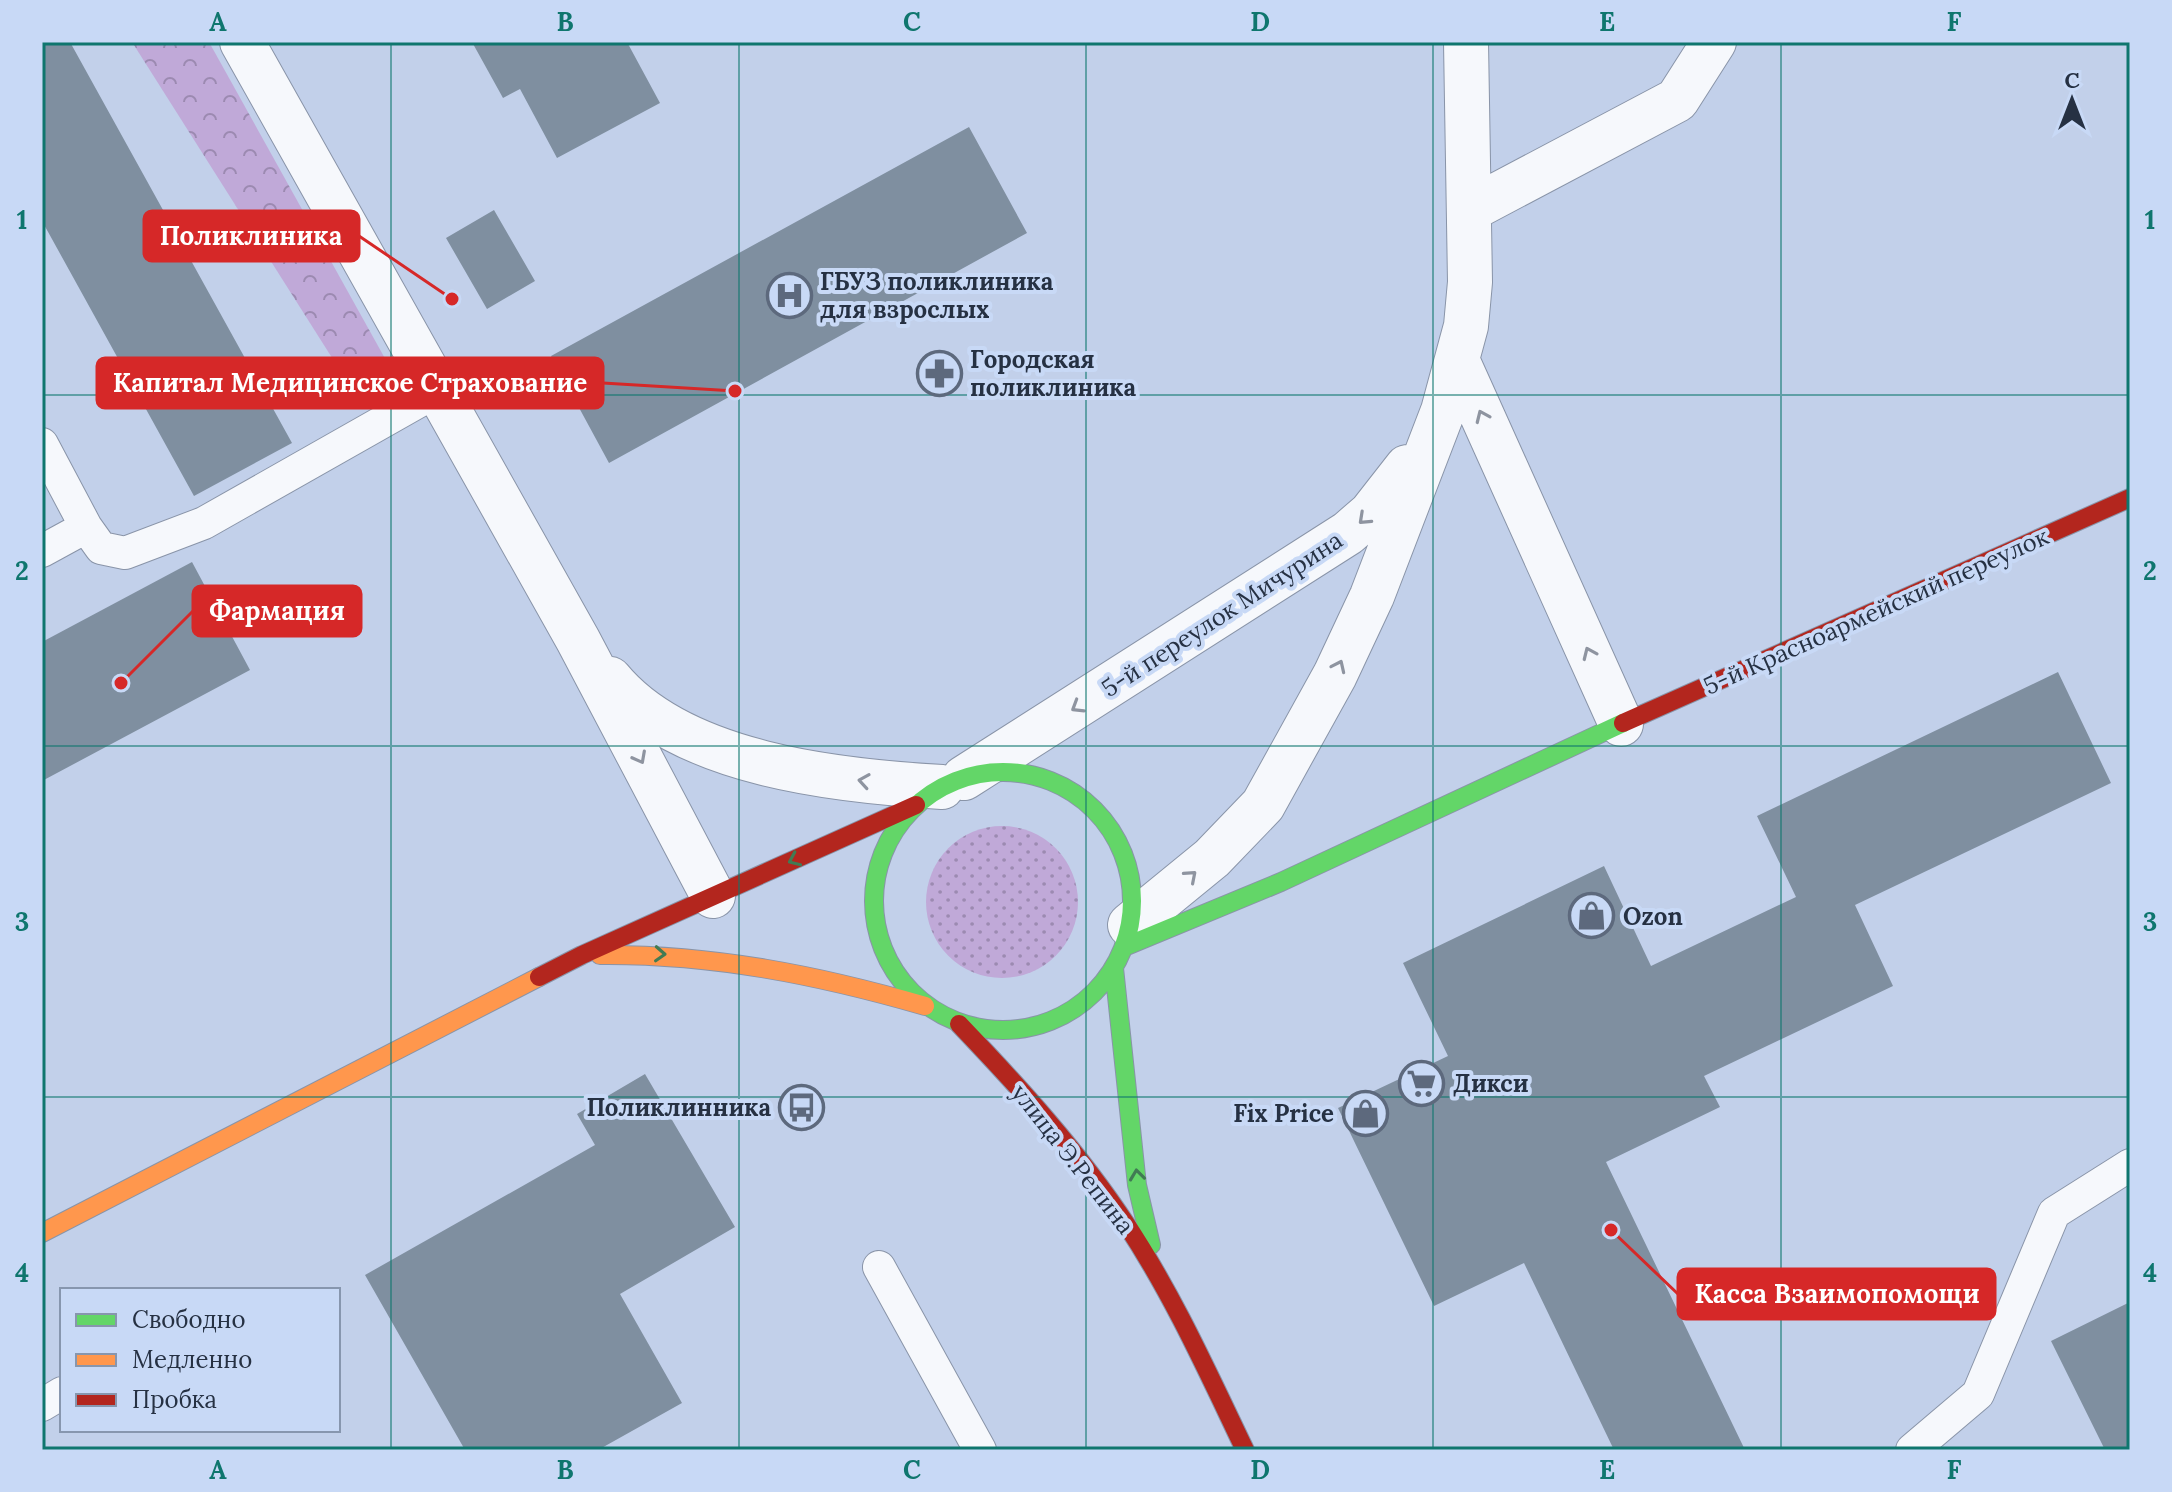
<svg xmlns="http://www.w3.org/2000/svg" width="2172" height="1492" font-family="Lora,serif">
	<defs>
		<pattern id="grass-dots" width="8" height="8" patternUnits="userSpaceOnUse" patternTransform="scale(2)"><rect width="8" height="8" fill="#c0a9d8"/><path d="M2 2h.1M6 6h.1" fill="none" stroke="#9c8ab1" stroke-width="1.8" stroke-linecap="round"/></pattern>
		<pattern id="forest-crowns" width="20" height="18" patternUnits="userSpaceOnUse" patternTransform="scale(2)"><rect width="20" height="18" fill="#c0a9d8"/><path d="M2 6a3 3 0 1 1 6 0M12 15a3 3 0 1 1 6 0" fill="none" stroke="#9c8ab1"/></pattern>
	</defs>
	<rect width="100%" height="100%" fill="#c2d0ea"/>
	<path fill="url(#grass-dots)" d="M926 902a76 76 0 1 1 152 0a76 76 0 1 1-152 0Z"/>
	<path fill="url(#forest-crowns)" d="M 132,42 L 209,42 L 397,380 L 360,402 Z"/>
	<path fill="#7f8fa0" d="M 42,42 L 70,42 L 292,443 L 194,496 L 42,221 Z
		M 472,42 L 627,42 L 660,103 L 557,158 L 520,89 L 503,98 Z
		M 969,127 L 1027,233 L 609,463 L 551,356 Z
		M 494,210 L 535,281 L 487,309 L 446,238 Z
		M 192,562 L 250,670 L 42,781 L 42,642 Z
		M 2058,672 L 2111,783 L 1855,905 L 1893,986 L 1704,1076 L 1720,1107 L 1606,1162 L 1745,1450 L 1614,1450 L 1524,1263 L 1434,1306 L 1338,1108 L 1448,1056 L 1403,963 L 1604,866 L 1651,966 L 1796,897 L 1757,816 Z
		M 645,1074 L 735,1227 L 620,1294 L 682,1403 L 598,1450 L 465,1450 L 365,1275 L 595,1145 L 577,1114 Z
		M 2130,1302 L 2130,1450 L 2105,1450 L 2051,1341 Z"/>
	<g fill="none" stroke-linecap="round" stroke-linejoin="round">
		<defs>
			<path id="lane" d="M 42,444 L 86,527 L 42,551
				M 86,527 L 101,548 L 125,553 L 204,523 L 437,391
				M 879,1267 L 980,1450
				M 42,1405 L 62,1393
				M 1912,1450 L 1978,1394 L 2054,1213 L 2130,1165"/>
			<path id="street" d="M 242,42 L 578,640 L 713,896
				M 1469,210 L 1677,100 L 1714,42
				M 1458,362 L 1621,724
				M 610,679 C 681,765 838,781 942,787
				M 964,778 L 1348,533 L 1371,513 L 1407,467
				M 1130,925 L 1212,858 L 1263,805 L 1335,675 L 1372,596 L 1443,411 L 1466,326 L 1470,282 L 1466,42"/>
			<path id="fast" d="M874 901a129 129 0 1 1 258 0a129 129 0 1 1-258 0Z
				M 1124,947 L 1281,882 L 1623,723
				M 1114,968 L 1137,1185 L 1151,1245"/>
			<path id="slow" d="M 600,955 C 712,954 818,975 925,1006
				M 42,1233 L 539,977"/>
			<path id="jam" d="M 1623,723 L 2130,498
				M 539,977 L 582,955 L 916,805
				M 959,1024 C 1019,1087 1078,1151 1126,1224 C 1173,1295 1208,1373 1245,1450"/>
		</defs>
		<use href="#lane" stroke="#8994a8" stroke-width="34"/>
		<use href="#street" stroke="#8994a8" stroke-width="46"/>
		<use href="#fast" stroke="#8994a8" stroke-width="20"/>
		<use href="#slow" stroke="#8994a8" stroke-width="20"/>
		<use href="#jam" stroke="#8994a8" stroke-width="20"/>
		<use href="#lane" stroke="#f6f8fc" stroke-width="32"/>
		<use href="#street" stroke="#f6f8fc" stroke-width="44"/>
		<use href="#fast" stroke="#63d668" stroke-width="18"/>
		<use href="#slow" stroke="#ff974d" stroke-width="18"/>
		<use href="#jam" stroke="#b3261e" stroke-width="18"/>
	</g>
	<defs><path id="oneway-chevron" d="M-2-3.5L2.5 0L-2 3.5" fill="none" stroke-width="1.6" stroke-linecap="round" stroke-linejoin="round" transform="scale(2)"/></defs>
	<g stroke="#8e94a0">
		<use href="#oneway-chevron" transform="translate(1482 416) rotate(-114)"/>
		<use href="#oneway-chevron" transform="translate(1364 519) rotate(137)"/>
		<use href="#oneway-chevron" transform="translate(1589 653) rotate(-114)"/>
		<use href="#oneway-chevron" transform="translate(1339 666) rotate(-65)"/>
		<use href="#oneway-chevron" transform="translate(1077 707) rotate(148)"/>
		<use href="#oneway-chevron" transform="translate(640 758) rotate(62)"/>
		<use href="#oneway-chevron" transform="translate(864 781) rotate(-171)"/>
		<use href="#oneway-chevron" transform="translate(1191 876) rotate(-41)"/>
	</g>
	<g stroke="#417b54">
		<use href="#oneway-chevron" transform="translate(794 860) rotate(156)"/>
		<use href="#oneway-chevron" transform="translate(660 954) rotate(3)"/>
		<use href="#oneway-chevron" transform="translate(1137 1175) rotate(-97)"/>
	</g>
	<path fill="none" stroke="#0f766e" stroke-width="2" stroke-opacity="0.55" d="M 391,42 L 391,1450M 739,42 L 739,1450M 1086,42 L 1086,1450M 1433,42 L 1433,1450M 1781,42 L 1781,1450M 42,395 L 2130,395M 42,746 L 2130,746M 42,1097 L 2130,1097"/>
	<defs>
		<symbol id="hospital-ring" viewBox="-11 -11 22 22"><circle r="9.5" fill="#c8d9f6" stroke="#5d697d" stroke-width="1.5"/><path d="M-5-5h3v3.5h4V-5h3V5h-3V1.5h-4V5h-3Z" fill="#5d697d"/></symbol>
		<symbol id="pharmacy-ring" viewBox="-11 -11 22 22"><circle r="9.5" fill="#c8d9f6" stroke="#5d697d" stroke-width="1.5"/><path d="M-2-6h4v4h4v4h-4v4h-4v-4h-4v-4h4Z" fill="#5d697d"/></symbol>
		<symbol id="shop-ring" viewBox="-11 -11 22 22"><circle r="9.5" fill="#c8d9f6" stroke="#5d697d" stroke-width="1.5"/><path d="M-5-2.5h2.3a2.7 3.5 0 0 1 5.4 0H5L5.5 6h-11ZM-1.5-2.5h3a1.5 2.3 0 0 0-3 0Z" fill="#5d697d"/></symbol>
		<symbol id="supermarket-ring" viewBox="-11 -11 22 22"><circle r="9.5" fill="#c8d9f6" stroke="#5d697d" stroke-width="1.5"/><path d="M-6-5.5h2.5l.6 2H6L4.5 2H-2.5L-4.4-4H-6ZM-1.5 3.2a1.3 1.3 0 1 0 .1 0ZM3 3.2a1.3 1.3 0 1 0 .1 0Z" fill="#5d697d"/></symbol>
		<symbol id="bus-ring" viewBox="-11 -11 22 22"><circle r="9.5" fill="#c8d9f6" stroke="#5d697d" stroke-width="1.5"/><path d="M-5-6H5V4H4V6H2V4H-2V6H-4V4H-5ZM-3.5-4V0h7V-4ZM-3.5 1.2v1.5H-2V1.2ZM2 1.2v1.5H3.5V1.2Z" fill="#5d697d"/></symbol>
	</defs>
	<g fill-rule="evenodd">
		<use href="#hospital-ring" x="764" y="270" width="51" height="51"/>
		<use href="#pharmacy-ring" x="914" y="348" width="51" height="51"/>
		<use href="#shop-ring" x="1566" y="890" width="51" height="51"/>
		<use href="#supermarket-ring" x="1396" y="1058" width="51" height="51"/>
		<use href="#bus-ring" x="776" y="1082" width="51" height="51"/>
		<use href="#shop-ring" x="1340" y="1088" width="51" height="51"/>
	</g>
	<g text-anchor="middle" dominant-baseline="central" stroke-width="8" stroke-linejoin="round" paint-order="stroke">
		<g font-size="24" font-weight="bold" fill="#263143" stroke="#c8d9f6" text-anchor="start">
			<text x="820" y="281">ГБУЗ поликлиника<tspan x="820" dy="28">для взрослых</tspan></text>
			<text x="970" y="359">Городская<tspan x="970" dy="28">поликлиника</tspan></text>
			<text x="1623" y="916">Ozon</text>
			<text x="1453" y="1083">Дикси</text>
			<text x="771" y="1107" text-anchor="end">Поликлинника</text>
			<text x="1334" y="1113" text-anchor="end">Fix Price</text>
		</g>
		<g font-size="24" fill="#263143" stroke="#c8d9f6">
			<text transform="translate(1876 611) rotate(-24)">5-й Красноармейский переулок</text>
			<text transform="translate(1222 614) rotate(-33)">5-й переулок Мичурина</text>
			<text transform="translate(1073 1159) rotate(52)">улица Э.Репина</text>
		</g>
	</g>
	<path fill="none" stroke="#d62828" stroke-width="3" d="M452 299L359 236M735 391L603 383M121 683L193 611M1611 1230L1678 1294"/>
	<g fill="#d62828" stroke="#c8d9f6" stroke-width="3">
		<circle cx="452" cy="299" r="8"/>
		<circle cx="735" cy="391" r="8"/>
		<circle cx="121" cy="683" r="8"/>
		<circle cx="1611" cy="1230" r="8"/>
	</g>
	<g fill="#d62828" stroke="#d62828" stroke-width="3">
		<rect x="144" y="211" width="215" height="50" rx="8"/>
		<rect x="97" y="358" width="506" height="50" rx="8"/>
		<rect x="193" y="586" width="168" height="50" rx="8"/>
		<rect x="1678" y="1269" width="317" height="50" rx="8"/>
	</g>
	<g font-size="26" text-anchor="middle" font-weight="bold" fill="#fff">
		<text x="251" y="245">Поликлиника</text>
		<text x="350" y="392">Капитал Медицинское Страхование</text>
		<text x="277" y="620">Фармация</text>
		<text x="1837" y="1303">Касса Взаимопомощи</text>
	</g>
	<rect width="2172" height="1492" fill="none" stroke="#c8d9f6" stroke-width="88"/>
	<rect x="60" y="1288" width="280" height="144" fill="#c8d9f6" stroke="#8796ae" stroke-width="2"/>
	<rect x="76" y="1314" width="40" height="12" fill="#63d668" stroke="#8796ae" stroke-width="2"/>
	<text x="132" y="1328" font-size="24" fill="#263143">Свободно</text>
	<rect x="76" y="1354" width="40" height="12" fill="#ff974d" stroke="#8796ae" stroke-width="2"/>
	<text x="132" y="1368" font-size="24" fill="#263143">Медленно</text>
	<rect x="76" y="1394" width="40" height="12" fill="#b3261e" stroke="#8796ae" stroke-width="2"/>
	<text x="132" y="1408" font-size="24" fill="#263143">Пробка</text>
	<g transform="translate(2072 100)" stroke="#c8d9f6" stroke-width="6" paint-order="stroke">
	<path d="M0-6L14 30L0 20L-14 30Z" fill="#263143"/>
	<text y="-12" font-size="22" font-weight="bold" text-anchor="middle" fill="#263143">С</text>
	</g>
	<rect x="44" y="44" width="2084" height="1404" fill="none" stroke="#0f766e" stroke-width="3"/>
	<g font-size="26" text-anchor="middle" font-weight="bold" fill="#0f766e">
		<text x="218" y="31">A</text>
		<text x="565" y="31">B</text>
		<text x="912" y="31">C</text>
		<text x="1260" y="31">D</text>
		<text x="1607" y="31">E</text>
		<text x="1954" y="31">F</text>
		<text x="22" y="229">1</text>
		<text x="2150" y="229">1</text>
		<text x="22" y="580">2</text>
		<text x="2150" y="580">2</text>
		<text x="22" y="931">3</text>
		<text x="2150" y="931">3</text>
		<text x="22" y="1282">4</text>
		<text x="2150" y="1282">4</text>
		<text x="218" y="1479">A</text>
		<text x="565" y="1479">B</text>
		<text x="912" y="1479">C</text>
		<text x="1260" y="1479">D</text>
		<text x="1607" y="1479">E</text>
		<text x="1954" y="1479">F</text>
	</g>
</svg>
